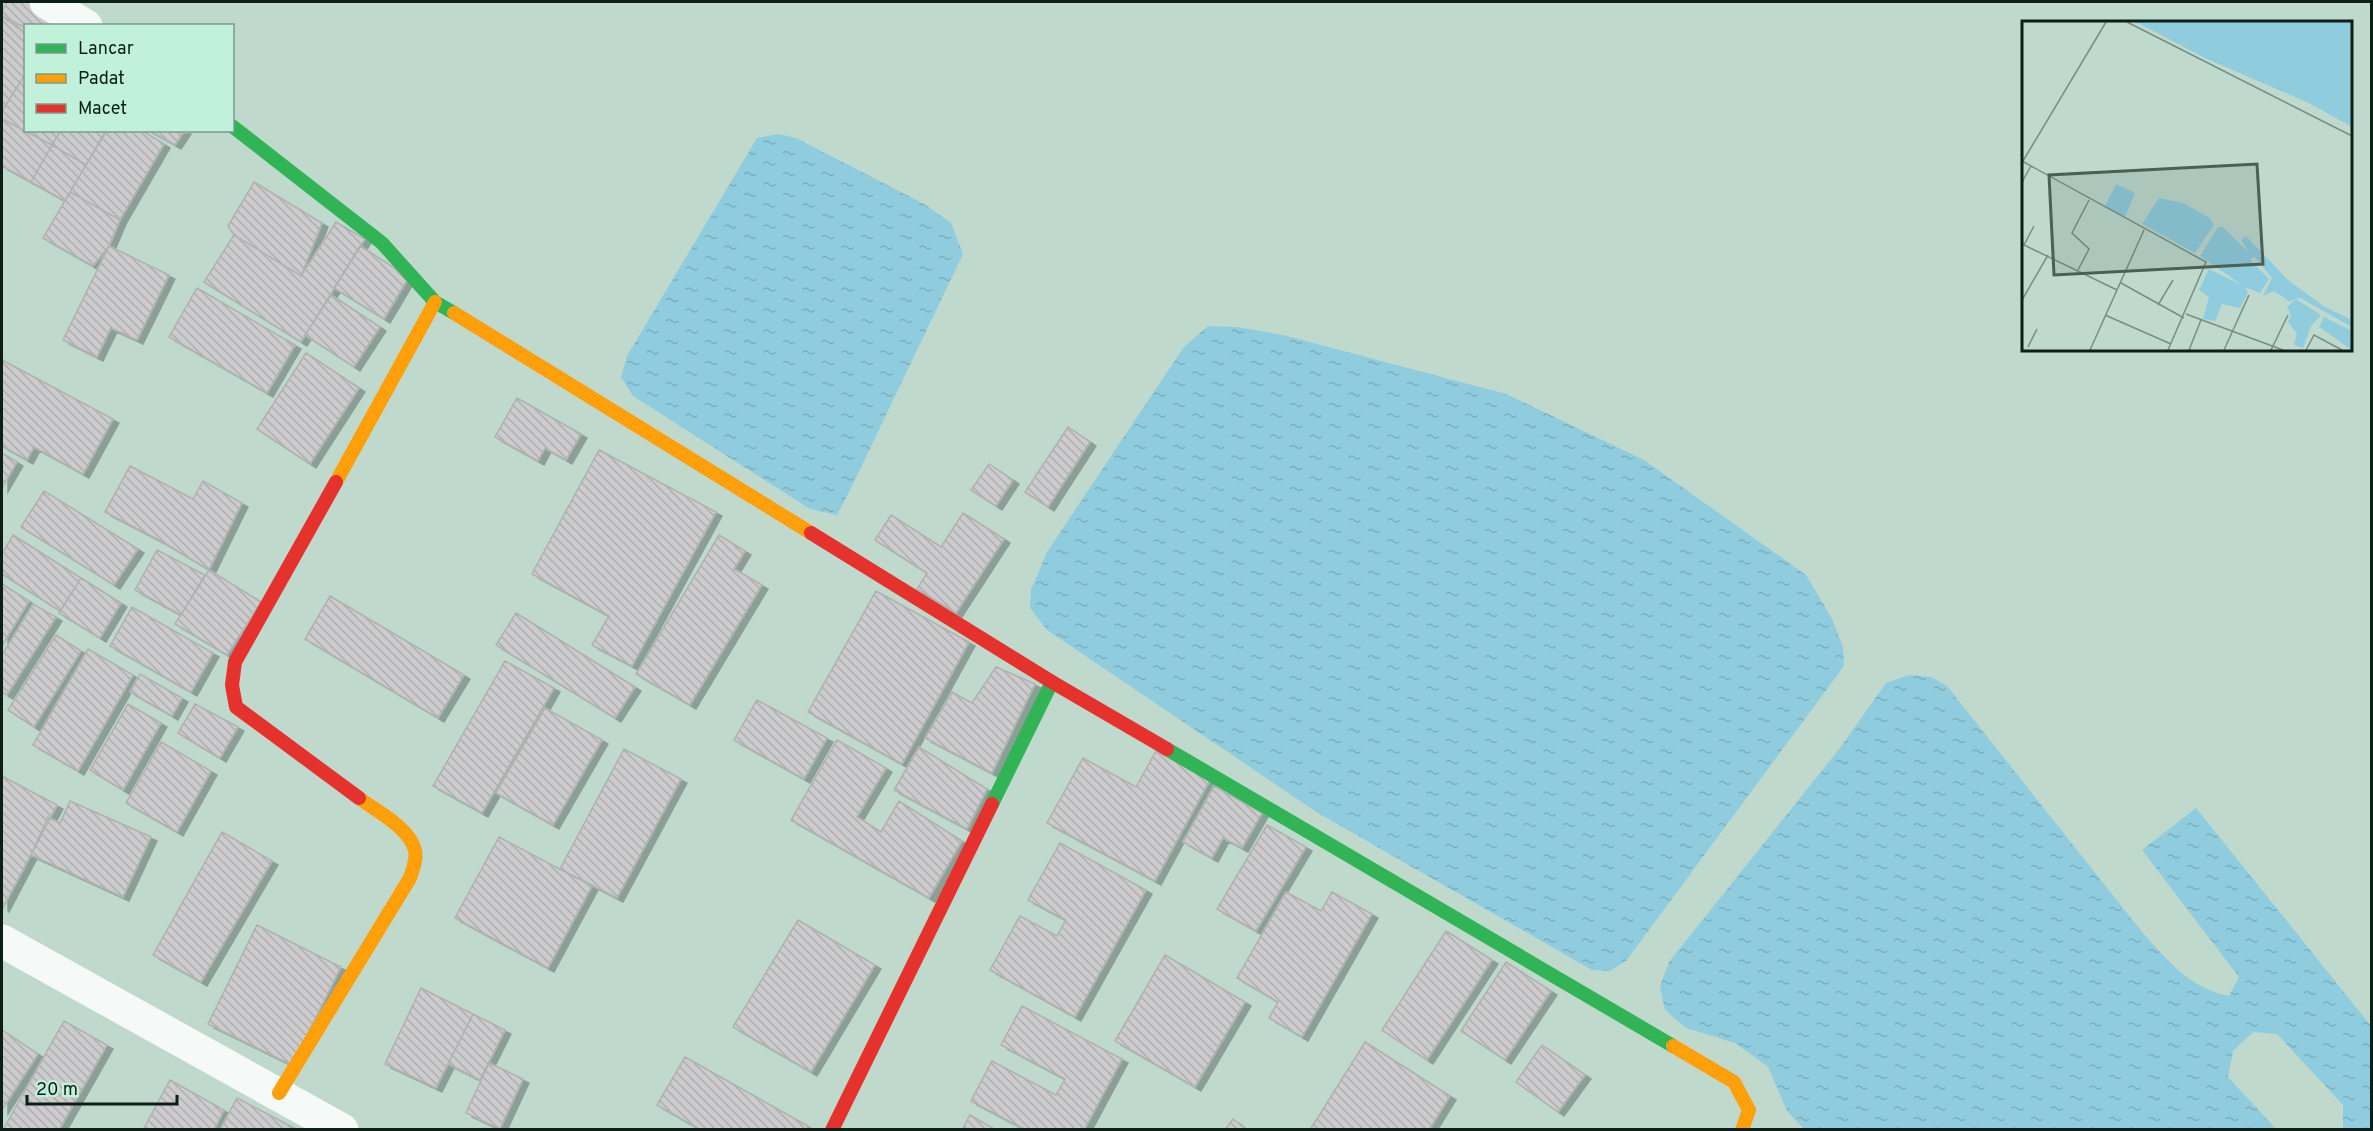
<svg xmlns="http://www.w3.org/2000/svg" width="2373" height="1131" font-family="Overpass,sans-serif">
	<defs>
		<pattern id="water-ripples" width="26" height="14" patternUnits="userSpaceOnUse" patternTransform="scale(1.5)"><rect width="26" height="14" fill="#8fccde"/><path d="M2 4q2-2 4 0t4 0M15 11q2-2 4 0t4 0" fill="none" stroke="#7aafbe"/></pattern>
		<pattern id="building-back-hatch" width="6" height="6" patternUnits="userSpaceOnUse" patternTransform="scale(1.5)"><rect width="6" height="6" fill="#cccbcd"/><path d="M-1 5l2 2M0 0l6 6M5-1l2 2" fill="none" stroke="#aeaeaf"/></pattern>
		<filter id="shadow"><feDropShadow dx="6" dy="4" stdDeviation="0" flood-color="#0004"/></filter>
	</defs>
	<rect width="100%" height="100%" fill="#bfd9cd"/>
	<path fill="url(#water-ripples)" d="M 778,134 L 796,138 L 924,204 L 951,223 L 963,254 L 852,486 L 837,515 L 810,509 L 633,396 L 621,377 L 627,356 L 757,138 Z
		M 1208,326 L 1237,327 L 1283,335 L 1506,394 L 1644,460 L 1806,575 L 1831,617 L 1843,647 L 1844,666 L 1626,961 L 1610,971 L 1592,970 L 1318,813 L 1047,630 L 1030,608 L 1031,590 L 1047,552 L 1184,347 Z
		M 1909,675 L 1931,677 L 1947,686 L 2142,932 C 2169,962 2188,987 2229,996 L 2239,977 L 2142,850 L 2196,808 L 2371,1026 L 2371,1129 L 2343,1129 L 2343,1105 L 2277,1034 L 2253,1032 L 2233,1051 L 2228,1077 L 2276,1129 L 1804,1129 L 1787,1111 L 1768,1067 L 1735,1043 L 1686,1028 L 1665,1010 L 1660,986 L 1669,962 L 1840,748 L 1886,683 Z"/>
	<path fill="url(#building-back-hatch)" stroke="#aeb2b0" stroke-width="1.5" filter="url(#shadow)" d="M 7,2 L 41,2 L 79,26 L 26,26 L 26,34 L 2,16 L 2,11 Z
		M 2,16 L 26,28 L 26,73 L 2,111 Z
		M 26,73 L 26,130 L 61,130 L 52,145 L 2,119 L 2,111 Z
		M 2,119 L 52,145 L 31,182 L 2,166 Z
		M 61,130 L 106,130 L 86,165 L 52,145 Z
		M 107,130 L 141,130 L 164,144 L 120,220 L 70,192 Z
		M 148,130 L 185,130 L 175,145 Z
		M 52,145 L 86,165 L 65,201 L 31,182 Z
		M 254,182 L 322,223 L 301,276 L 234,235 L 228,226 Z
		M 70,192 L 120,220 L 109,246 L 93,266 L 43,238 Z
		M 336,222 L 365,239 L 301,342 L 204,282 L 234,235 L 301,276 Z
		M 109,246 L 169,275 L 137,340 L 111,328 L 97,357 L 63,340 Z
		M 360,246 L 409,277 L 384,319 L 334,288 Z
		M 197,288 L 295,345 L 267,393 L 169,337 Z
		M 331,295 L 380,327 L 354,367 L 305,335 Z
		M 306,353 L 359,388 L 310,464 L 257,429 Z
		M 2,360 L 113,419 L 83,474 L 34,447 L 27,460 L 2,446 Z
		M 517,398 L 581,434 L 566,460 L 545,448 L 538,461 L 495,437 Z
		M 1068,427 L 1090,442 L 1048,507 L 1025,492 Z
		M 599,450 L 716,512 L 632,666 L 592,645 L 609,616 L 532,574 Z
		M 2,453 L 17,462 L 2,488 Z
		M 989,464 L 1013,480 L 996,506 L 971,490 Z
		M 130,466 L 193,499 L 203,481 L 242,503 L 209,570 L 161,541 L 105,512 Z
		M 44,491 L 138,549 L 114,585 L 21,527 Z
		M 963,513 L 1004,539 L 956,613 L 917,589 L 927,573 L 875,540 L 891,515 L 941,547 Z
		M 13,535 L 81,578 L 60,611 L 2,574 L 2,554 Z
		M 719,535 L 745,551 L 734,569 L 762,585 L 690,705 L 636,674 Z
		M 157,550 L 205,575 L 181,615 L 135,590 Z
		M 209,570 L 261,602 L 227,655 L 175,624 Z
		M 81,578 L 121,603 L 100,638 L 59,613 Z
		M 2,584 L 29,601 L 2,646 Z
		M 876,591 L 969,642 L 902,764 L 808,712 Z
		M 330,596 L 464,675 L 438,718 L 305,639 Z
		M 33,604 L 56,617 L 7,695 L 2,692 L 2,655 Z
		M 132,607 L 213,653 L 191,692 L 110,646 Z
		M 516,613 L 635,687 L 615,718 L 496,645 Z
		M 56,635 L 81,651 L 34,727 L 8,710 Z
		M 88,649 L 133,675 L 78,771 L 33,745 Z
		M 505,661 L 554,688 L 482,813 L 433,786 Z
		M 996,667 L 1035,684 L 992,773 L 925,738 L 952,692 L 972,703 Z
		M 140,674 L 182,698 L 172,716 L 130,692 Z
		M 757,700 L 827,738 L 804,779 L 734,740 Z
		M 128,704 L 161,723 L 123,790 L 90,770 Z
		M 195,704 L 238,727 L 220,758 L 178,733 Z
		M 545,708 L 602,740 L 553,825 L 496,793 Z
		M 837,740 L 886,768 L 857,817 L 881,832 L 899,801 L 962,841 L 929,898 L 791,820 Z
		M 161,742 L 211,771 L 177,832 L 126,803 Z
		M 919,747 L 987,789 L 967,829 L 894,790 Z
		M 624,749 L 681,779 L 617,898 L 560,869 Z
		M 1156,751 L 1210,780 L 1155,881 L 1047,823 L 1083,758 L 1136,787 Z
		M 2,776 L 57,805 L 3,908 L 2,907 Z
		M 1214,786 L 1262,813 L 1242,848 L 1223,838 L 1212,858 L 1183,842 Z
		M 70,801 L 151,837 L 123,897 L 31,855 L 48,817 L 60,823 Z
		M 1267,825 L 1306,847 L 1256,931 L 1217,909 Z
		M 222,832 L 272,861 L 201,982 L 153,955 Z
		M 499,837 L 592,886 L 548,968 L 455,918 Z
		M 1060,843 L 1146,890 L 1075,1017 L 990,970 L 1020,916 L 1057,936 L 1066,920 L 1028,900 Z
		M 1286,892 L 1321,911 L 1332,892 L 1372,914 L 1302,1037 L 1269,1018 L 1278,1002 L 1237,978 Z
		M 798,920 L 875,965 L 811,1072 L 733,1027 Z
		M 257,925 L 341,967 L 292,1065 L 208,1024 Z
		M 1446,931 L 1492,960 L 1427,1060 L 1382,1030 Z
		M 1165,955 L 1245,1002 L 1195,1087 L 1115,1041 Z
		M 1506,962 L 1551,991 L 1505,1060 L 1461,1031 Z
		M 421,988 L 473,1014 L 436,1088 L 385,1064 Z
		M 1022,1006 L 1122,1059 L 1084,1130 L 1026,1130 L 971,1101 L 992,1061 L 1056,1095 L 1065,1079 L 1001,1045 Z
		M 473,1014 L 505,1030 L 480,1080 L 448,1064 Z
		M 64,1021 L 107,1045 L 59,1130 L 3,1130 Z
		M 2,1030 L 38,1054 L 2,1110 Z
		M 1365,1042 L 1450,1096 L 1429,1130 L 1310,1130 Z
		M 1542,1045 L 1585,1075 L 1558,1112 L 1516,1082 Z
		M 685,1057 L 808,1126 L 806,1130 L 701,1130 L 657,1105 Z
		M 489,1063 L 523,1079 L 500,1129 L 466,1113 Z
		M 170,1080 L 224,1110 L 214,1130 L 143,1130 Z
		M 237,1098 L 296,1129 L 220,1130 Z
		M 970,1115 L 996,1130 L 962,1130 Z
		M 1233,1119 L 1247,1130 L 1225,1130 Z"/>
	<g fill="none" stroke-linecap="round" stroke-linejoin="round">
		<path stroke="#f5f9f8" stroke-width="33" d="M 46,2 L 86,26
			M 2,941 L 342,1130"/>
		<path stroke="#30b455" stroke-width="14" d="M 232,126 L 382,243 L 435,302 L 454,313
			M 1167,749 L 1673,1046
			M 992,804 L 1052,682"/>
		<path stroke="#ff9f0a" stroke-width="14" d="M 454,313 L 811,533
			M 336,482 L 435,302
			M 1673,1046 L 1734,1082 L 1749,1110 L 1742,1130
			M 279,1093 L 410,878 C 413,869 417,859 415,850 C 409,827 376,811 359,798"/>
		<path stroke="#e5322d" stroke-width="14" d="M 336,482 L 235,662 L 232,685 L 236,707 L 359,798
			M 811,533 L 1052,682 L 1167,749
			M 832,1130 L 992,804"/>
	</g>
	<g transform="translate(2022 21)">
		<rect width="330" height="330" fill="#bfd9cd"/>
		<path d="M 114,1 L 330,1 L 330,106 L 287,82 L 183,37 ZM 94,163 L 113,172 L 103,196 L 83,185 ZM 137,177 L 161,182 L 188,197 L 192,204 L 173,232 L 120,203 ZM 196,206 L 201,206 L 227,232 L 219,219 L 224,215 L 267,260 L 303,286 L 330,299 L 330,306 L 278,277 L 267,280 L 252,270 L 241,275 L 250,257 L 232,235 L 228,239 L 247,258 L 238,272 L 223,266 L 226,272 L 218,287 L 200,283 L 193,300 L 181,298 L 187,276 L 177,269 L 187,248 L 220,264 L 178,235 ZM 274,278 L 299,294 L 289,305 L 281,327 L 272,324 L 275,313 L 266,301 L 269,294 L 265,286 ZM 302,296 L 330,310 L 330,329 L 297,306 Z" fill="#8fccde"/>
		<path fill="none" stroke="#778e84" stroke-width="1.5" d="M 105,1 L 330,115M 0,140 L 184,241 L 146,329M 1,140 L 84,1M 0,161 L 9,145M 0,223 L 95,269M 2,224 L 12,205M 56,249 L 67,228 L 50,212 L 67,179M 99,262 L 162,297M 0,279 L 26,234M 136,284 L 151,259M 164,293 L 261,329M 83,294 L 149,323M 6,326 L 15,308M 68,329 L 122,209M 167,329 L 179,299M 202,329 L 227,274M 249,329 L 266,294M 284,329 L 292,314 L 320,329"/>
		<path fill="#4b5f56" fill-opacity="0.15" stroke="#4b5f56" stroke-width="3" d="M 235,143 L 241,243 L 32,254 L 27,154 Z"/>
		<rect width="330" height="330" fill="none" stroke="#0c1e16" stroke-width="3"/>
	</g>
	<rect width="2373" height="1131" fill="none" stroke="#0c1e16" stroke-width="6"/>
	<rect x="24" y="24" width="210" height="108" fill="#c1f1db" stroke="#799d8c" stroke-width="1.5"/>
	<rect x="36" y="44" width="30" height="9" fill="#30b455" stroke="#799d8c" stroke-width="1.5"/>
	<text x="78" y="54" font-size="18" fill="#0c1e16">Lancar</text>
	<rect x="36" y="74" width="30" height="9" fill="#ff9f0a" stroke="#799d8c" stroke-width="1.5"/>
	<text x="78" y="84" font-size="18" fill="#0c1e16">Padat</text>
	<rect x="36" y="104" width="30" height="9" fill="#e5322d" stroke="#799d8c" stroke-width="1.5"/>
	<text x="78" y="114" font-size="18" fill="#0c1e16">Macet</text>
	<path d="M27 1095v9h150v-9" fill="none" stroke="#0c1e16" stroke-width="3"/>
	<text x="36" y="1095" font-size="18" fill="#0c1e16" stroke="#c1f1db" stroke-width="4.5" paint-order="stroke">20 m</text>
</svg>
